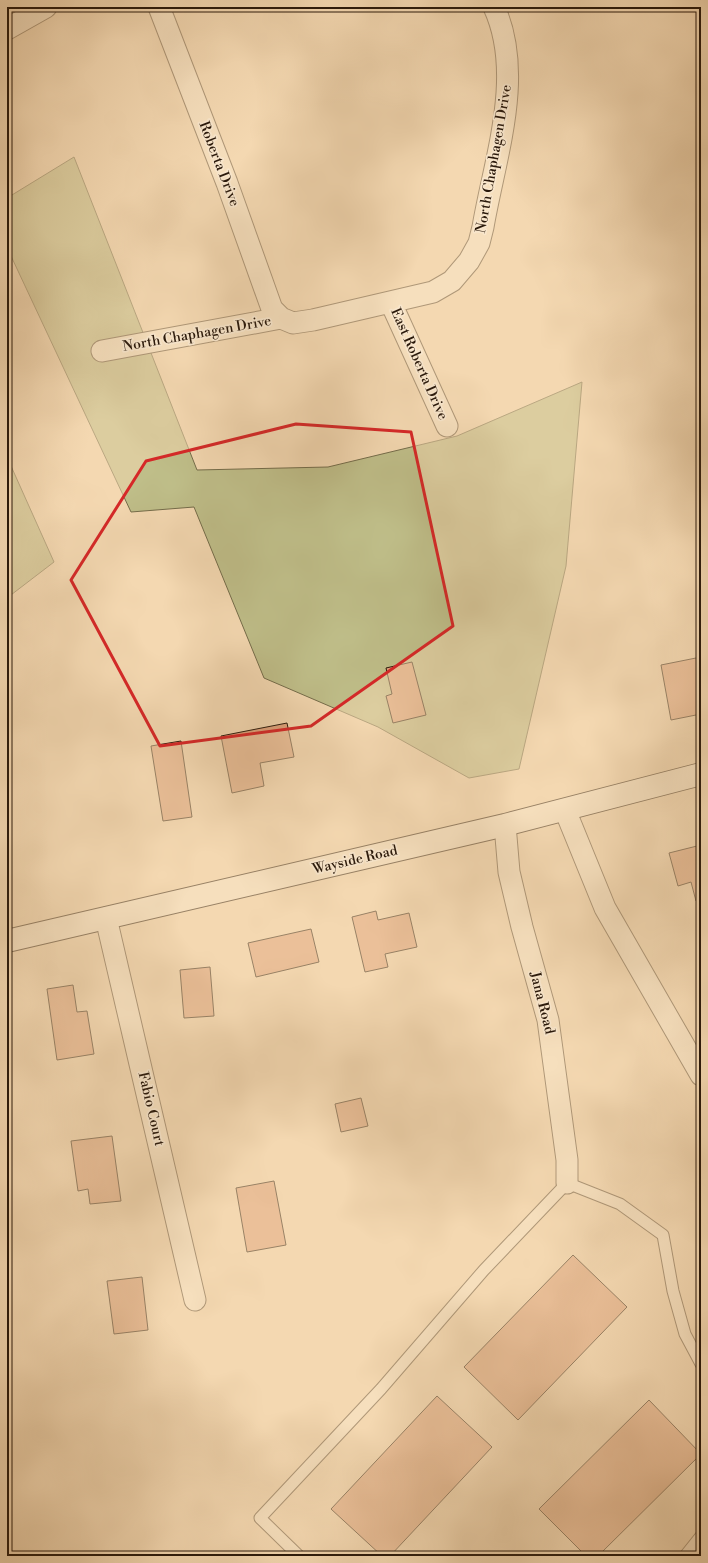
<svg xmlns="http://www.w3.org/2000/svg" width="708" height="1563" font-family="'Libre Bodoni',serif">
	<rect width="100%" height="100%" fill="#f4d8b1"/>
	<filter id="stains"><feTurbulence type="fractalNoise" baseFrequency=".005" numOctaves="4"/><feColorMatrix values="0 0 0 0 .2 0 0 0 0 .09 0 0 0 0 .02 0 0 0 .5 -.17"/></filter>
	<radialGradient id="worn" r=".72"><stop offset=".6" stop-color="#630" stop-opacity="0"/><stop offset="1" stop-color="#630" stop-opacity=".3"/></radialGradient>
	<path fill="#bfbe89" stroke="#746c4a" d="M 74,157 L 197,470 L 328,467 L 457,436 L 582,382 L 566,566 L 519,769 L 469,778 L 378,727 L 264,678 L 194,507 L 131,512 L 11,256 L 7,257 L 7,198 Z
		M 7,457 L 54,562 L 7,598 Z"/>
	<path fill="#e1a37c" stroke="#2a190b" d="M 701,657 L 701,714 L 671,720 L 661,665 Z
		M 412,662 L 426,715 L 393,723 L 386,696 L 392,694 L 386,668 Z
		M 287,723 L 294,757 L 260,763 L 264,786 L 232,793 L 221,736 Z
		M 181,741 L 192,817 L 163,821 L 151,746 Z
		M 701,845 L 701,900 L 696,901 L 691,882 L 678,886 L 669,853 Z
		M 376,911 L 378,920 L 409,913 L 417,947 L 385,954 L 388,967 L 365,972 L 352,917 Z
		M 311,929 L 319,962 L 256,977 L 248,943 Z
		M 210,967 L 214,1016 L 184,1018 L 180,970 Z
		M 73,985 L 77,1012 L 87,1011 L 94,1054 L 57,1060 L 47,989 Z
		M 361,1098 L 368,1126 L 341,1132 L 335,1104 Z
		M 112,1136 L 121,1201 L 90,1204 L 88,1189 L 78,1191 L 71,1141 Z
		M 274,1181 L 286,1245 L 247,1252 L 236,1188 Z
		M 573,1255 L 627,1307 L 518,1420 L 464,1367 Z
		M 142,1277 L 148,1330 L 114,1334 L 107,1281 Z
		M 437,1396 L 492,1447 L 390,1556 L 382,1556 L 331,1509 Z
		M 649,1400 L 701,1454 L 598,1556 L 586,1556 L 539,1509 Z"/>
	<g fill="none" stroke-linecap="round" stroke-linejoin="round">
		<defs>
			<path id="lane" d="M 299,1556 L 260,1518 L 381,1389 L 484,1270 L 567,1183 L 620,1204 L 663,1235 L 673,1291 L 685,1334 L 701,1364
				M 685,1556 L 701,1536"/>
			<path id="street" d="M 159,7 L 227,183 L 272,309 L 281,318
				M 7,29 L 46,7
				M 391,303 L 447,426
				M 102,351 L 281,318 L 293,323 L 313,320 L 433,292 L 452,281 L 469,261 L 479,243 L 483,227 C 495,157 525,75 494,7
				M 565,810 L 605,908 L 701,1075
				M 505,825 L 509,872 L 522,927 L 548,1020 L 567,1160 L 567,1183
				M 106,918 L 195,1300"/>
			<path id="secondary" d="M 7,941 L 505,825 L 701,774"/>
		</defs>
		<use href="#lane" stroke="#5c4934" stroke-width="13"/>
		<use href="#street" stroke="#5c4934" stroke-width="23"/>
		<use href="#secondary" stroke="#2a190b" stroke-width="24"/>
		<use href="#lane" stroke="#f8e6cc" stroke-width="11"/>
		<use href="#street" stroke="#f8e6cc" stroke-width="21"/>
		<use href="#secondary" stroke="#f8e6cc" stroke-width="22"/>
	</g>
	<path d="M0 0H708V1563H0ZM 296,424 L 411,432 L 453,626 L 311,726 L 160,746 L 71,580 L 146,461 Z" fill="#f4d8b1" fill-opacity=".55" fill-rule="evenodd"/>
	<path fill="none" stroke="#d62828" stroke-width="3" stroke-linejoin="round" d="M 296,424 L 411,432 L 453,626 L 311,726 L 160,746 L 71,580 L 146,461 Z"/>
	<g text-anchor="middle" dominant-baseline="central" stroke-width="3.5" stroke-linejoin="round" paint-order="stroke">
		<g font-size="14" fill="#2a190b" stroke="#f8e6cc">
			<text transform="translate(494 159) rotate(-80)">North Chaphagen Drive</text>
			<text transform="translate(219 164) rotate(69)">Roberta Drive</text>
			<text transform="translate(197 334) rotate(-10)">North Chaphagen Drive</text>
			<text transform="translate(419 364) rotate(66)">East Roberta Drive</text>
			<text transform="translate(355 860) rotate(-13)">Wayside Road</text>
			<text transform="translate(542 1003) rotate(76)">Jana Road</text>
			<text transform="translate(151 1109) rotate(77)">Fabio Court</text>
		</g>
	</g>
	<rect width="708" height="1563" fill="none" stroke="#f4d8b1" stroke-width="24"/>
	<rect x="8" y="8" width="692" height="1547" fill="none" stroke="#2a190b" stroke-width="2"/>
	<rect x="12" y="12" width="684" height="1539" fill="none" stroke="#2a190b"/>
	<rect width="100%" height="100%" filter="url(#stains)"/>
	<rect width="100%" height="100%" fill="url(#worn)"/>
</svg>
